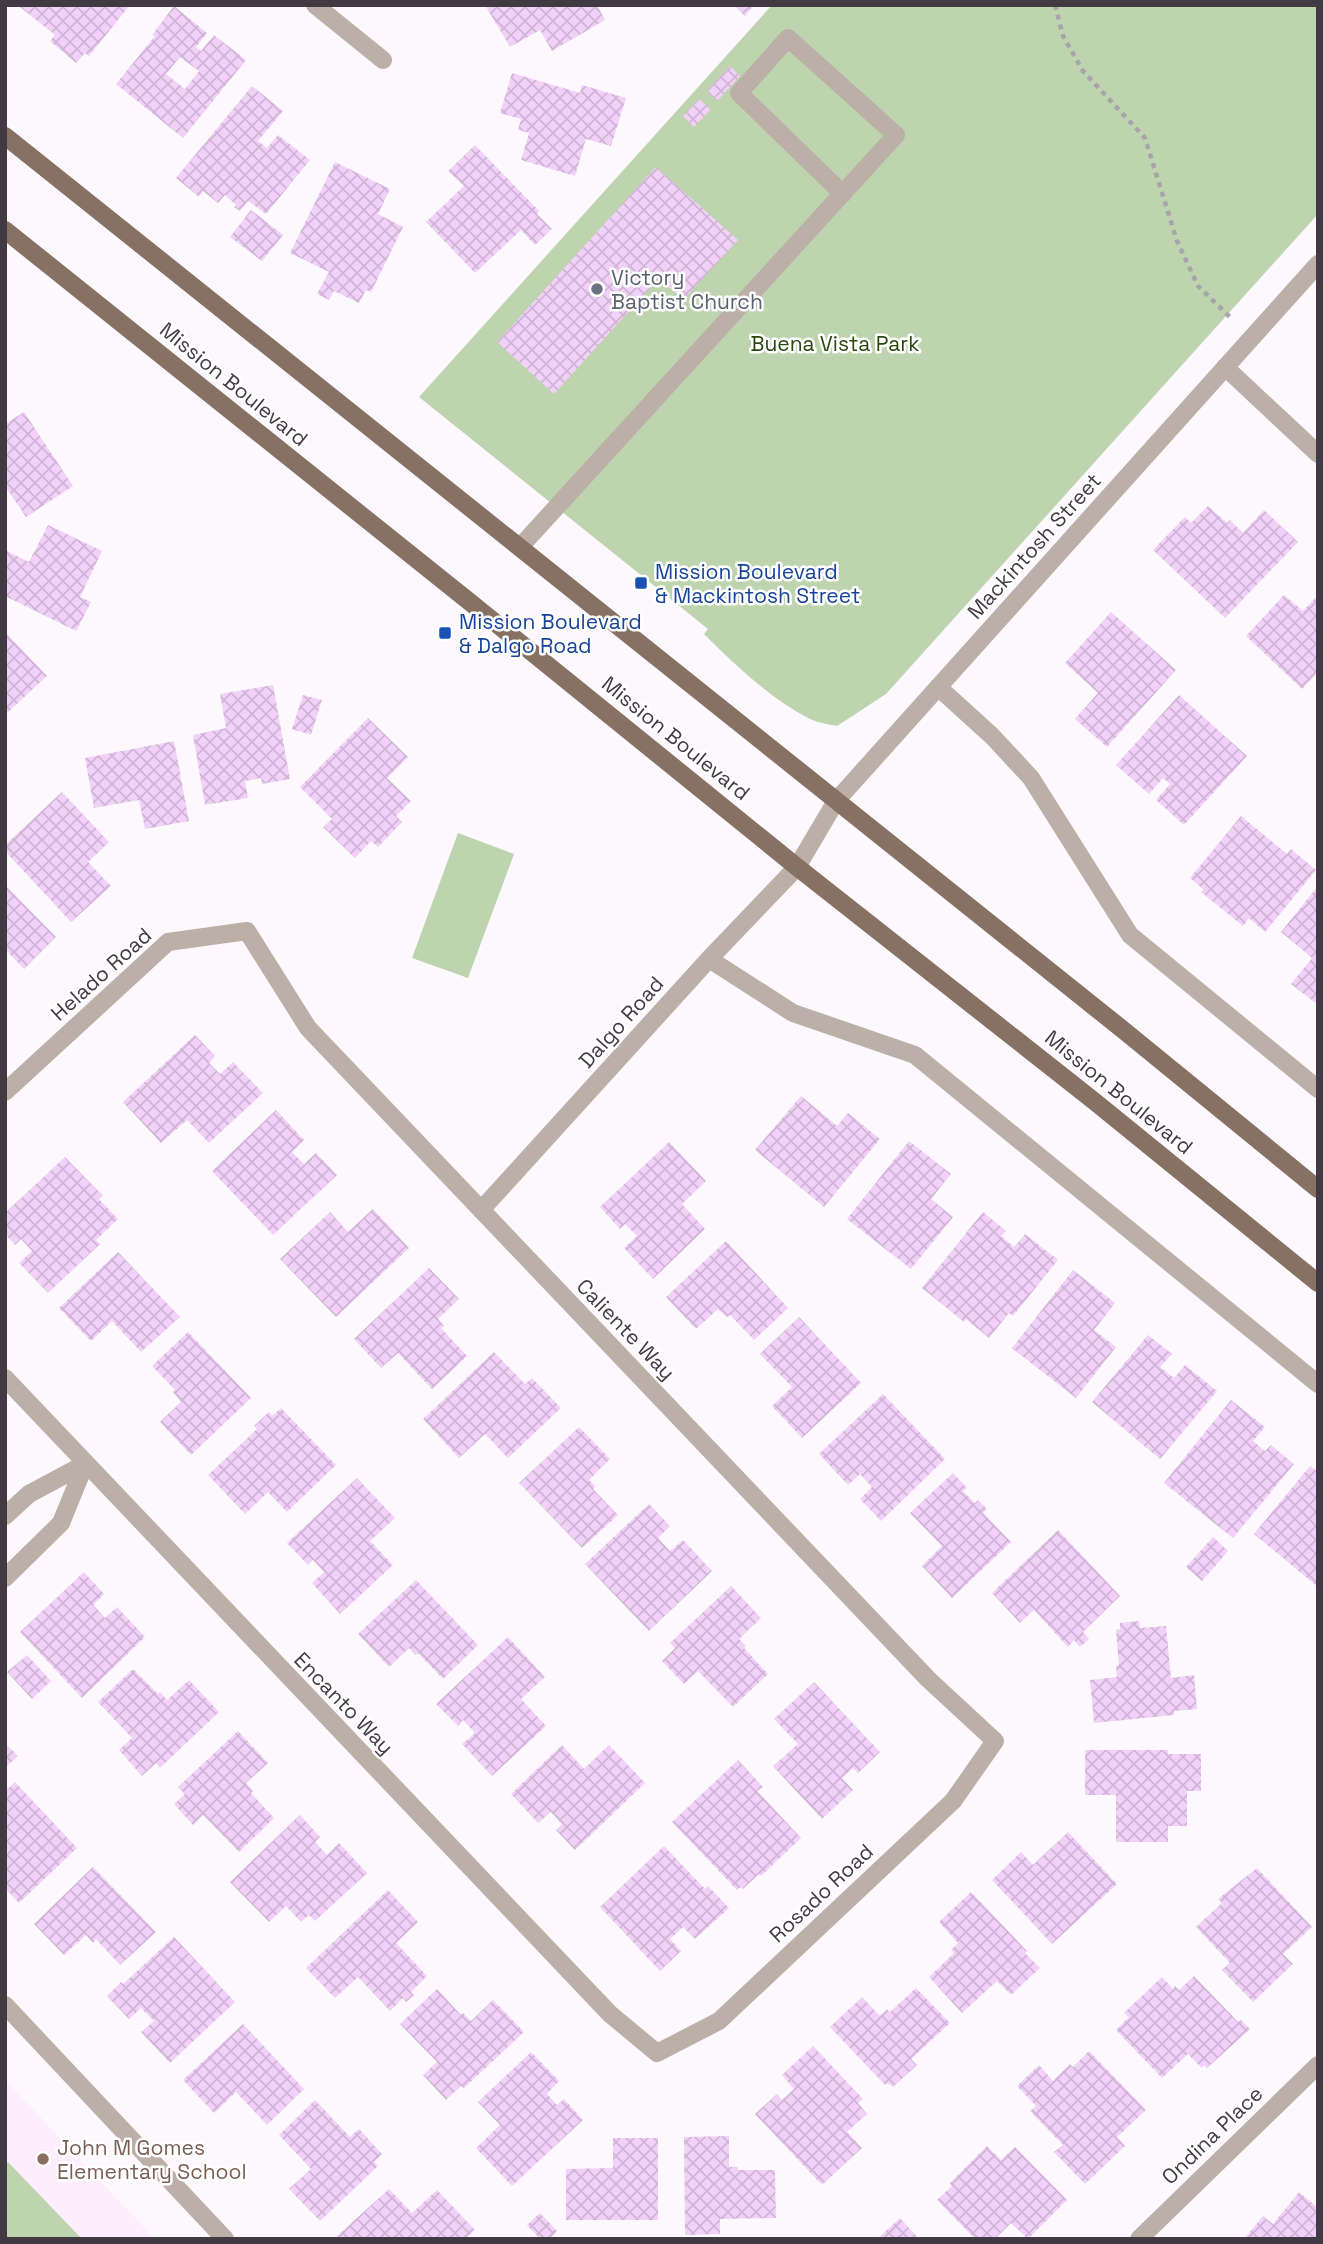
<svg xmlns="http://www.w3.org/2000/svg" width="1323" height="2244" font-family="'Space Grotesk',sans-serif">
	<defs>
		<pattern id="building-cross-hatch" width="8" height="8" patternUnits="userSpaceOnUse" patternTransform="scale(1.75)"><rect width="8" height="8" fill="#f1d1f8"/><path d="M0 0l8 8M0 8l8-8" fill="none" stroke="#d0b4d6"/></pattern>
	</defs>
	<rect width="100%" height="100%" fill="#fcf8fd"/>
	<path fill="#fdedff" d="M 5,2080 L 155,2239 L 5,2239 Z"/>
	<path fill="#bdd4ae" d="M 772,5 L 1318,5 L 1318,214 L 886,694 L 837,726 C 828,724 818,723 810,719 C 771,699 735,665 704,634 L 708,629 L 419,397 Z
		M 458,833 L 514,854 L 468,978 L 412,958 Z
		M 8,2162 L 82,2239 L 5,2239 L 5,2165 Z"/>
	<path fill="url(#building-cross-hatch)" fill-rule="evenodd" d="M 21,5 L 130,5 L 89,56 L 85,53 L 76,63 L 50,41 L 55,35 L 20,7 Z
		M 485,5 L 597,5 L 605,20 L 552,51 L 540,30 L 510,47 Z
		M 734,5 L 754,5 L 745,16 Z
		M 174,6 L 207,33 L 196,47 L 201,51 L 214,35 L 246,60 L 183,138 L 116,84 L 155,36 L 152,35 ZM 180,57 L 199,71 L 185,89 L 166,74 Z
		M 730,66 L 740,76 L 717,101 L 707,91 Z
		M 512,73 L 580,93 L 582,85 L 626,98 L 611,146 L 586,139 L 575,176 L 521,160 L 529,133 L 518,130 L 521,119 L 500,113 Z
		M 252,86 L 283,111 L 258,141 L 267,148 L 278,135 L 310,160 L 266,214 L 248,201 L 240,211 L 234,207 L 236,205 L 225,195 L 218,203 L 203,191 L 199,197 L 176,178 Z
		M 699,99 L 711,109 L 694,127 L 683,116 Z
		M 475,145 L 539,211 L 537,214 L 552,229 L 535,245 L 521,230 L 475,273 L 426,222 L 464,186 L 448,171 Z
		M 335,162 L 390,189 L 378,214 L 403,227 L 371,292 L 366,290 L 359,303 L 334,291 L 329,300 L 317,294 L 329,272 L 290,253 Z
		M 656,167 L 738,240 L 683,300 L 659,278 L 554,394 L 497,342 Z
		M 251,210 L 283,235 L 262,261 L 230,237 Z
		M 24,412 L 73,486 L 26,517 L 5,486 L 5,424 Z
		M 1208,506 L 1227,523 L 1230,520 L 1243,533 L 1264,510 L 1298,542 L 1225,618 L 1153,550 L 1185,517 L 1191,523 Z
		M 48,525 L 102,551 L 80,597 L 91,602 L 76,631 L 5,596 L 5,550 L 29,562 Z
		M 1284,595 L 1303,611 L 1318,595 L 1318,672 L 1302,689 L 1246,636 Z
		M 1111,612 L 1176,670 L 1107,747 L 1075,719 L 1098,693 L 1065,663 Z
		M 5,632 L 47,676 L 5,715 Z
		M 273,685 L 290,779 L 262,784 L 261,778 L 245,781 L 248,798 L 205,805 L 193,735 L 226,728 L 220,694 Z
		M 303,695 L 322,700 L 311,735 L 292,729 Z
		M 1179,695 L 1247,756 L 1184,825 L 1156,800 L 1170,784 L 1163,778 L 1149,794 L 1116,765 Z
		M 368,718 L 408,757 L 387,778 L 411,801 L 396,816 L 402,822 L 378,847 L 371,841 L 355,858 L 323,827 L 332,819 L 300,787 Z
		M 174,741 L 189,821 L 145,829 L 139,800 L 94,808 L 85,758 Z
		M 62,792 L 109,842 L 88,862 L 111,886 L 71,922 L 5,851 L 5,845 Z
		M 1241,816 L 1287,854 L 1291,849 L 1316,870 L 1265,932 L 1249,918 L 1243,926 L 1201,892 L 1203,889 L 1190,878 Z
		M 5,885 L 56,937 L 24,969 L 5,949 Z
		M 1318,886 L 1318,1005 L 1291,984 L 1312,958 L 1281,932 Z
		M 195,1035 L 215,1056 L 209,1063 L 220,1074 L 233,1062 L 263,1093 L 209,1143 L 187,1120 L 161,1143 L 123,1102 Z
		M 801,1096 L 837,1126 L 848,1113 L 880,1139 L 824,1207 L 755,1150 Z
		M 276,1110 L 304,1140 L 292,1152 L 304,1164 L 316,1153 L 337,1175 L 273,1235 L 212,1171 Z
		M 909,1141 L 951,1174 L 931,1199 L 953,1217 L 911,1269 L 847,1219 Z
		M 669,1142 L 706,1181 L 682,1204 L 705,1229 L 653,1279 L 624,1248 L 637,1236 L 625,1224 L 620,1229 L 600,1207 Z
		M 65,1157 L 103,1196 L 99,1199 L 118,1219 L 96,1240 L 100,1244 L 48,1293 L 19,1263 L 32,1251 L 21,1239 L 15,1245 L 5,1234 L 5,1213 Z
		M 373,1209 L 409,1248 L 336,1317 L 280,1259 L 330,1212 L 348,1232 Z
		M 983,1212 L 1006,1231 L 1001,1236 L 1014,1247 L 1025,1234 L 1058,1260 L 1013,1316 L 1009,1313 L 989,1338 L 966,1319 L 964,1322 L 922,1288 Z
		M 726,1241 L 788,1308 L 754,1340 L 730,1315 L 727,1317 L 718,1309 L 696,1329 L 666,1297 Z
		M 118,1252 L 180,1317 L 141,1352 L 112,1321 L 91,1341 L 59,1308 Z
		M 429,1268 L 459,1299 L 438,1319 L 444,1326 L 441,1328 L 467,1356 L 432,1389 L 398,1353 L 381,1368 L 354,1339 Z
		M 1073,1270 L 1115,1303 L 1094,1330 L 1116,1347 L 1076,1398 L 1012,1348 Z
		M 799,1317 L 861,1383 L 802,1438 L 772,1406 L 792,1387 L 760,1354 Z
		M 188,1332 L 251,1398 L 191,1455 L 160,1422 L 181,1402 L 173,1392 L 175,1390 L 152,1366 Z
		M 1148,1335 L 1172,1354 L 1160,1367 L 1174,1378 L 1185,1365 L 1217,1391 L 1160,1459 L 1092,1402 Z
		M 494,1352 L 525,1384 L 532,1378 L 561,1408 L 508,1458 L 485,1434 L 459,1458 L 423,1419 Z
		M 883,1394 L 945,1459 L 881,1521 L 860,1499 L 872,1487 L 860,1474 L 848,1485 L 819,1454 Z
		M 1231,1400 L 1265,1427 L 1253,1441 L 1265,1451 L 1271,1445 L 1294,1464 L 1233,1538 L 1164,1483 Z
		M 281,1408 L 336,1465 L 287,1512 L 268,1492 L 245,1514 L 208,1475 L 257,1429 L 254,1426 L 269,1412 L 272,1416 Z
		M 579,1427 L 610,1459 L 589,1480 L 595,1486 L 593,1489 L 618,1515 L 582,1548 L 519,1483 Z
		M 1310,1466 L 1318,1472 L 1318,1587 L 1254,1534 Z
		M 953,1473 L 967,1488 L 963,1491 L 975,1503 L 978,1500 L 987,1509 L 983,1513 L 1011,1542 L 952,1598 L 922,1566 L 942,1546 L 910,1513 Z
		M 357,1478 L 395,1518 L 370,1541 L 393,1565 L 340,1614 L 312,1583 L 324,1572 L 313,1560 L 308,1565 L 287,1543 Z
		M 649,1504 L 670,1526 L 658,1538 L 670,1551 L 683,1540 L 712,1571 L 649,1631 L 585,1564 Z
		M 1058,1530 L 1120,1596 L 1083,1632 L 1089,1639 L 1080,1647 L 1074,1640 L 1068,1647 L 1034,1610 L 1020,1623 L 992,1593 Z
		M 1213,1537 L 1228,1551 L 1202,1581 L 1186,1567 Z
		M 84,1572 L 104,1594 L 93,1605 L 105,1618 L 117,1607 L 145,1637 L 82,1698 L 20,1632 Z
		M 416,1580 L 478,1645 L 443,1679 L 418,1653 L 415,1655 L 409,1648 L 389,1667 L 358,1634 Z
		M 731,1586 L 761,1618 L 739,1639 L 746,1646 L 744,1648 L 768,1674 L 733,1707 L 698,1671 L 684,1684 L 662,1661 L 675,1648 L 670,1643 Z
		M 1139,1621 L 1140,1628 L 1166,1626 L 1171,1678 L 1194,1675 L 1197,1709 L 1174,1711 L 1174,1715 L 1094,1723 L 1090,1680 L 1117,1677 L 1116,1666 L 1119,1665 L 1116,1630 L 1120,1629 L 1120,1623 Z
		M 508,1637 L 545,1677 L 521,1699 L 546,1726 L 492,1776 L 462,1744 L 475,1733 L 463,1720 L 458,1726 L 436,1704 Z
		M 27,1655 L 51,1681 L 32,1699 L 7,1672 Z
		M 133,1669 L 158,1694 L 160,1692 L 167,1700 L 189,1680 L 219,1712 L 160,1768 L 156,1763 L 142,1776 L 119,1750 L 132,1738 L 98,1702 Z
		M 814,1682 L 880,1752 L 858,1773 L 853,1768 L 842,1778 L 853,1790 L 822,1819 L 773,1766 L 798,1744 L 774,1719 Z
		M 238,1731 L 268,1763 L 246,1783 L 253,1791 L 251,1793 L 274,1818 L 239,1852 L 203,1815 L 193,1825 L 174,1804 L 185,1794 L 178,1787 Z
		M 5,1743 L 18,1756 L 5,1768 Z
		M 562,1745 L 584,1769 L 609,1745 L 645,1783 L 575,1850 L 556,1830 L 562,1824 L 551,1812 L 538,1823 L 511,1794 Z
		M 1085,1750 L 1168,1750 L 1168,1754 L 1201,1754 L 1201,1791 L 1187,1791 L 1187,1826 L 1168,1826 L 1168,1842 L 1116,1842 L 1116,1795 L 1085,1795 Z
		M 738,1760 L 763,1787 L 757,1791 L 801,1838 L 761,1876 L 759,1874 L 743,1889 L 741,1887 L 737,1890 L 672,1822 Z
		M 15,1782 L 77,1848 L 19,1903 L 5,1888 L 5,1855 L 8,1852 L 5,1849 L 5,1791 Z
		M 300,1815 L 320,1837 L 315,1842 L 327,1855 L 339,1843 L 367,1873 L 315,1921 L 309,1915 L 301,1922 L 286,1906 L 269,1922 L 230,1882 Z
		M 1068,1832 L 1117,1884 L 1052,1944 L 992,1880 L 1021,1852 L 1033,1865 Z
		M 664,1846 L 705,1889 L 708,1886 L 729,1908 L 695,1939 L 683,1927 L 670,1939 L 681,1951 L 660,1971 L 600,1907 Z
		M 93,1867 L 156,1932 L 120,1965 L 96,1939 L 93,1943 L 86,1935 L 64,1955 L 34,1924 Z
		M 1257,1868 L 1312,1927 L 1283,1954 L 1293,1964 L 1253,2002 L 1222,1970 L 1230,1963 L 1196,1927 L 1222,1903 L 1218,1899 Z
		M 388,1890 L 418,1922 L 396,1943 L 427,1976 L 411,1992 L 414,1995 L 406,2002 L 403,1998 L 390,2011 L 358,1977 L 335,1998 L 306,1968 Z
		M 971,1892 L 1027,1951 L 1025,1953 L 1040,1968 L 1011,1995 L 997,1981 L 962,2013 L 929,1977 L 954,1953 L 951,1950 L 958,1943 L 939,1922 Z
		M 174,1937 L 235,2002 L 170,2063 L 141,2032 L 154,2021 L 141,2008 L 129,2019 L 107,1996 L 121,1982 L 123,1984 Z
		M 1194,1976 L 1238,2022 L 1241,2020 L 1250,2029 L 1207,2068 L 1204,2065 L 1202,2068 L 1188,2054 L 1162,2078 L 1116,2030 L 1129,2017 L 1124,2013 L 1162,1977 L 1173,1989 L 1175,1986 L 1179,1990 Z
		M 916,1988 L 950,2023 L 911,2059 L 917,2065 L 893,2087 L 888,2083 L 885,2085 L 830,2027 L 862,1997 L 880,2016 L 887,2009 L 890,2012 Z
		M 437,1989 L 461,2015 L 463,2013 L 471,2021 L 493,2000 L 524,2032 L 464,2088 L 461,2086 L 446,2100 L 423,2075 L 437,2062 L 400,2024 Z
		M 243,2024 L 304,2089 L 267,2125 L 236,2092 L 214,2113 L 183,2080 Z
		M 813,2046 L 863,2099 L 858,2103 L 867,2114 L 847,2132 L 862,2148 L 822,2185 L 755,2114 L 777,2094 L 782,2100 L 794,2089 L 782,2075 Z
		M 1089,2051 L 1146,2110 L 1117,2137 L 1125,2146 L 1085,2184 L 1054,2152 L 1063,2145 L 1030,2111 L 1036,2106 L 1017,2086 L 1039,2065 L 1053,2081 L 1070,2064 L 1073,2067 Z
		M 531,2052 L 559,2081 L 547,2094 L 557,2105 L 564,2099 L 583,2120 L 512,2186 L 476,2148 L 500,2125 L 478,2102 Z
		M 315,2100 L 350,2137 L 359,2129 L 382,2154 L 374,2162 L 378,2166 L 320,2221 L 289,2189 L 311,2169 L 279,2135 Z
		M 729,2136 L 729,2167 L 738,2167 L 738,2170 L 775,2170 L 776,2218 L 720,2219 L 720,2234 L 685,2235 L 684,2137 Z
		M 613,2138 L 658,2138 L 658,2220 L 566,2220 L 566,2169 L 613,2168 Z
		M 987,2146 L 1001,2160 L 1015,2147 L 1067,2200 L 1028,2239 L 1011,2223 L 995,2239 L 975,2239 L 937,2200 L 952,2186 L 950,2183 Z
		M 389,2189 L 412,2213 L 437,2190 L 475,2230 L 465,2239 L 338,2239 L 336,2237 Z
		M 1299,2192 L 1318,2208 L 1318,2239 L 1244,2239 L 1263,2216 L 1273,2224 Z
		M 540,2213 L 557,2231 L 550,2239 L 540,2239 L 527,2225 Z
		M 900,2218 L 919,2239 L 877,2239 Z"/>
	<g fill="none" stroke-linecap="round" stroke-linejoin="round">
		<path stroke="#a9a4aa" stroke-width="4.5" stroke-dasharray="5 5" stroke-linecap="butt" d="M 1055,5 L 1063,36 L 1083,71 L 1145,138 L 1177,241 L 1198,286 L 1233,320"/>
		<path stroke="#bbafa7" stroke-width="18" d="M 315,5 L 383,60
			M 1225,367 L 1318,454
			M 520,547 L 896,135 L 788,38 L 739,93 L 843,194
			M 938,687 L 992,736 L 1031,778 L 1130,935 L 1318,1089
			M 709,959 L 793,1013 L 915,1055 L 1318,1384
			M 5,1092 L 168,942 L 247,931 L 308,1028 L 928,1679 L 995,1741 L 953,1801 L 719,2021 L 657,2053 L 610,2014 L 5,1378
			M 481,1210 L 709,959 L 797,867 L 836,801 L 1318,264
			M 5,1516 L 29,1494 L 85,1464
			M 5,1578 L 61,1523 L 85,1464
			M 5,2005 L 225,2239
			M 1139,2239 L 1318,2065"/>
		<path stroke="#867162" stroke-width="18" d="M 5,136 L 1122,1029 L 1318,1189
			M 5,230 L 471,603 L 797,867 L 1094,1101 L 1318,1283"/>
	</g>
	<circle fill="#6b7280" stroke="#fff" stroke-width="2.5" cx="597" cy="289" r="7"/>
	<g fill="#1a4fb4" stroke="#fff" stroke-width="2.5">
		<rect x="634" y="576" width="14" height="14" rx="3.5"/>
		<rect x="438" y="626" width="14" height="14" rx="3.5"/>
	</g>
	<circle fill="#8d6e63" stroke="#fff" stroke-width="2.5" cx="43" cy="2159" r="7"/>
	<g text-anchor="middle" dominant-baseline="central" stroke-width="5" stroke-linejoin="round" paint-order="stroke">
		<g font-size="21" fill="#5b616d" stroke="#fff" text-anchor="start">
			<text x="611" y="277">Victory<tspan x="611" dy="24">Baptist Church</tspan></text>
		</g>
		<g font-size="21" fill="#2a480c" stroke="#fff">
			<text x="835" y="343">Buena Vista Park</text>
		</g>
		<g font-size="21" fill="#423a43" stroke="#fff">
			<text transform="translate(234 384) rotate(39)">Mission Boulevard</text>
			<text transform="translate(1034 546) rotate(-48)">Mackintosh Street</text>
			<text transform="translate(676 738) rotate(39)">Mission Boulevard</text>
			<text transform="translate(101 974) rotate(-42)">Helado Road</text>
			<text transform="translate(621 1022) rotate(-48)">Dalgo Road</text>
			<text transform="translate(1119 1092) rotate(39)">Mission Boulevard</text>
			<text transform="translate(626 1329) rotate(46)">Caliente Way</text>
			<text transform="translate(344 1703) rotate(46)">Encanto Way</text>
			<text transform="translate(821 1893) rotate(-43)">Rosado Road</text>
			<text transform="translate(1212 2135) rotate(-44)">Ondina Place</text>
		</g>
		<g font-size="21" fill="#164399" stroke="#fff" text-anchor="start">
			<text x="655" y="571">Mission Boulevard<tspan x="655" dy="24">&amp; Mackintosh Street</tspan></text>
			<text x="459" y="621">Mission Boulevard<tspan x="459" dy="24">&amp; Dalgo Road</tspan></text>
		</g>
		<g font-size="21" fill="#785e54" stroke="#fff" text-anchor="start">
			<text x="57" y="2147">John M Gomes<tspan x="57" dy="24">Elementary School</tspan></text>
		</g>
	</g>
	<rect width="1323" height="2244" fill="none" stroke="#423a43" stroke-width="14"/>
</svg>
